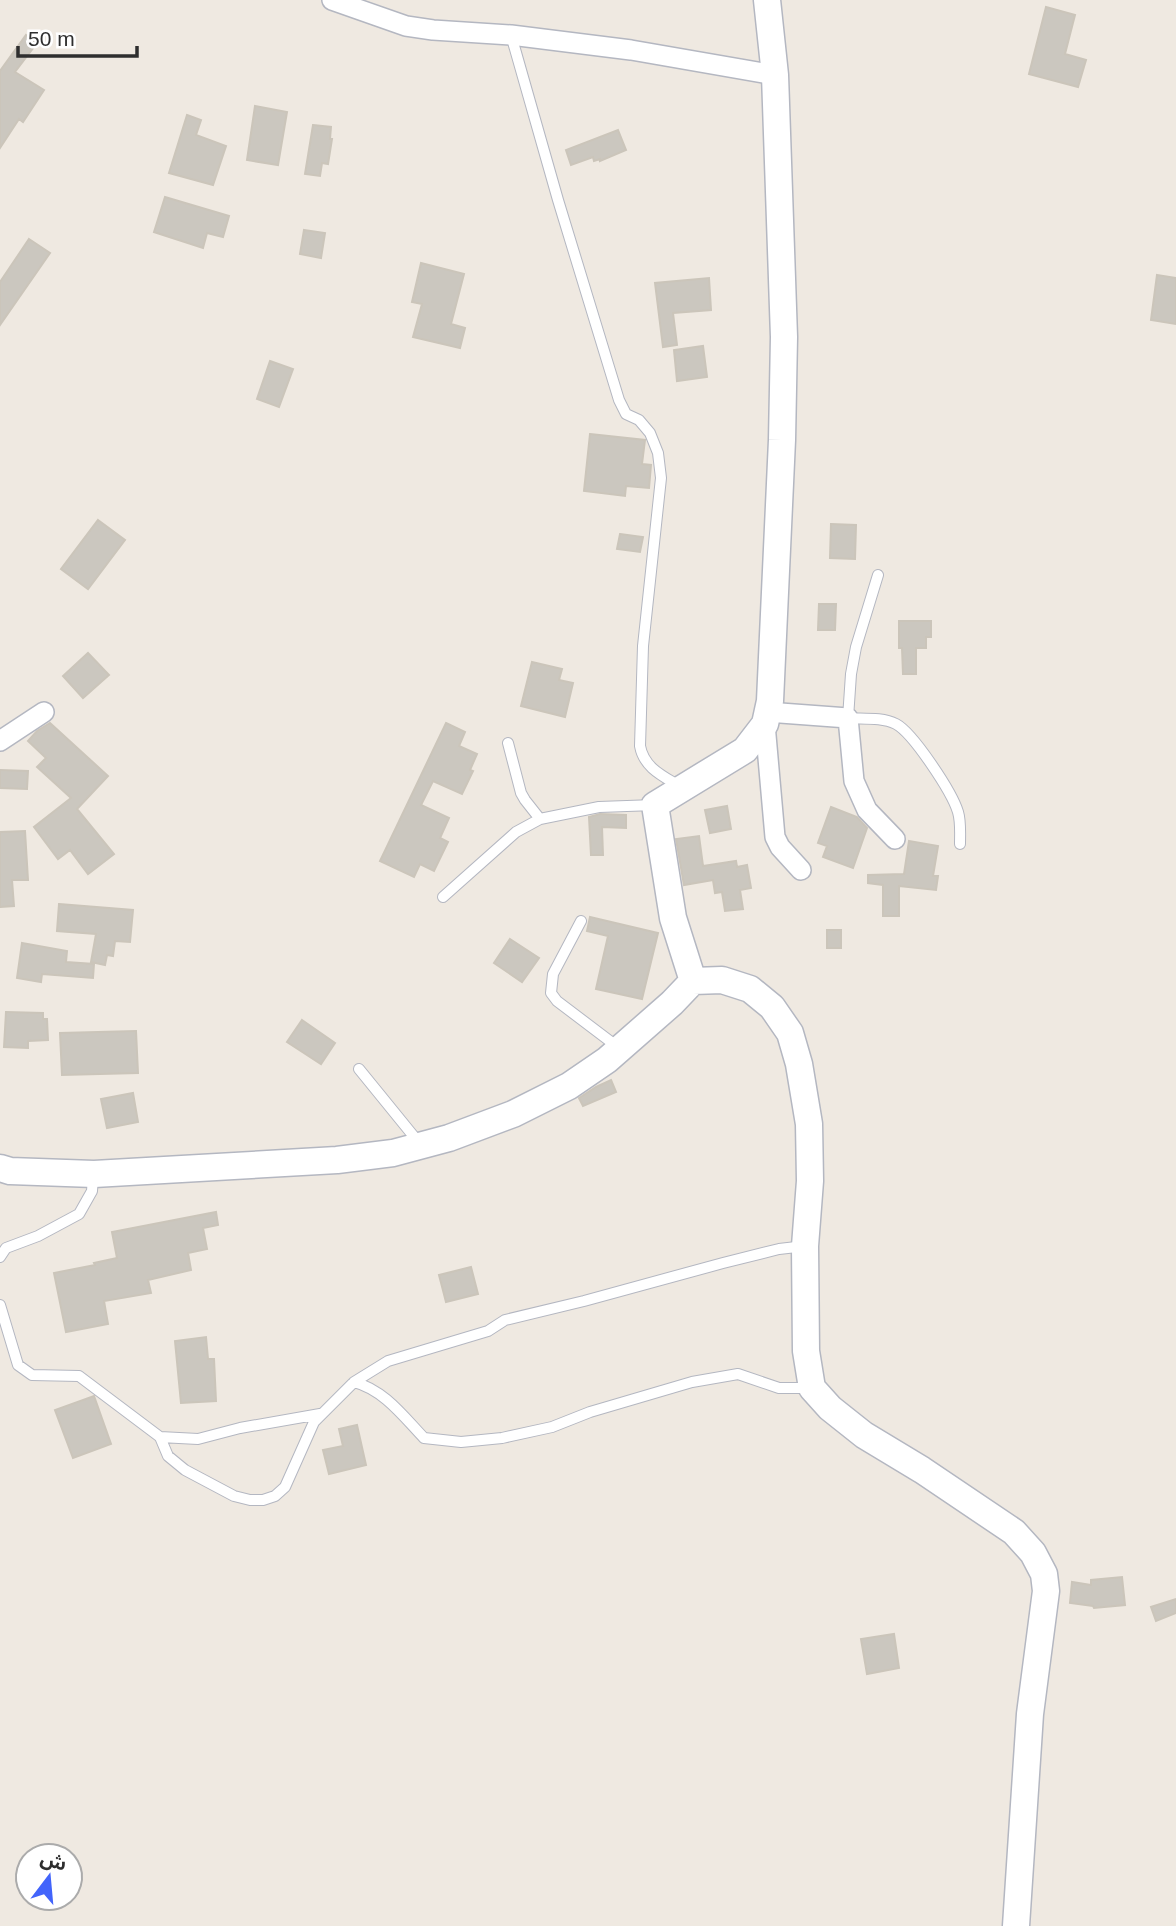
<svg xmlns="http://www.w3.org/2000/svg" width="1176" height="1926" font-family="Arial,'Noto Sans Arabic',sans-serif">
	<rect width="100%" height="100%" fill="#efe9e1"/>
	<path fill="#cbc7bf" stroke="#cbc5ba" stroke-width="2" d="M 1046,7 L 1075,15 L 1065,54 L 1086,60 L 1078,87 L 1029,74 Z
		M 26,35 L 37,43 L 15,72 L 44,90 L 23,122 L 19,119 L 0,148 L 0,71 Z
		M 255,106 L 287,112 L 278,165 L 247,160 Z
		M 187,115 L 201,120 L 196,135 L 226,146 L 213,185 L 169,173 Z
		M 313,125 L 331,127 L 330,139 L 332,139 L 328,164 L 322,163 L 320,176 L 305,174 Z
		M 618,130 L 626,150 L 600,161 L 600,159 L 594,161 L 593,157 L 571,165 L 566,150 Z
		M 165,197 L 229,216 L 223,237 L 207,233 L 203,248 L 154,232 Z
		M 304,230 L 325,233 L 321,258 L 300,254 Z
		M 29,239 L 50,253 L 0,325 L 0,282 Z
		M 421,263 L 464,274 L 451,324 L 465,328 L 460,348 L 413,337 L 422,304 L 412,302 Z
		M 1157,275 L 1176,278 L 1176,324 L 1151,320 Z
		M 709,278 L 711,310 L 673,313 L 677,345 L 663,347 L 655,283 Z
		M 703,346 L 707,377 L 677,381 L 674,350 Z
		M 270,361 L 293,369 L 279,407 L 257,399 Z
		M 590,434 L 645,440 L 642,464 L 651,465 L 649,488 L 626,486 L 625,496 L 584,491 Z
		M 98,520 L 125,540 L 88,589 L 61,569 Z
		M 831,524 L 856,525 L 855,559 L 830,558 Z
		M 620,534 L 643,537 L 640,552 L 617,549 Z
		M 819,604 L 836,604 L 835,630 L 818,630 Z
		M 899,621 L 931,621 L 931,637 L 926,637 L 926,648 L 916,648 L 916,674 L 903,674 L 902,648 L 899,648 Z
		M 88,653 L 109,675 L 83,698 L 63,676 Z
		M 532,662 L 562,669 L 559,680 L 573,683 L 565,717 L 521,706 Z
		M 50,723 L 108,776 L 77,809 L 114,854 L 88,874 L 70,850 L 58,859 L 34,827 L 71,798 L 37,767 L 46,758 L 28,741 L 37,731 Z
		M 446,723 L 465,732 L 459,746 L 477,754 L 470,770 L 473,771 L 462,794 L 433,781 L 421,805 L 449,818 L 440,838 L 448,842 L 434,871 L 420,864 L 414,877 L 380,861 Z
		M 0,770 L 28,771 L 27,789 L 0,788 Z
		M 727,806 L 731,829 L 710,833 L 705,810 Z
		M 831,807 L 857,817 L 867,828 L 853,868 L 823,857 L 827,846 L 818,843 Z
		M 600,814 L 626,815 L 626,828 L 602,827 L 603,855 L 591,855 L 589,817 Z
		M 25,831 L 28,880 L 12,880 L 14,906 L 0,907 L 0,832 Z
		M 699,836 L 703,866 L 736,861 L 737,867 L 747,865 L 751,888 L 740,890 L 743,909 L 725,911 L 722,892 L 715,893 L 713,880 L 684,885 L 676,839 Z
		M 909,841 L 938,846 L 933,876 L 938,876 L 936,890 L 899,886 L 899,916 L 883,916 L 883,885 L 868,883 L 868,875 L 904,874 Z
		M 59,904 L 133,910 L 130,942 L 115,941 L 113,956 L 107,955 L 105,965 L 91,962 L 96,934 L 57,931 Z
		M 590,917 L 658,933 L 642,999 L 596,989 L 608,936 L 587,931 Z
		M 827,930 L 841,930 L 841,948 L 827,948 Z
		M 510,939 L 539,958 L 522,982 L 494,963 Z
		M 22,943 L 67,951 L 66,962 L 94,964 L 93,978 L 42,974 L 41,982 L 17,978 Z
		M 6,1012 L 43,1013 L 43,1019 L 47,1019 L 48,1040 L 28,1041 L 28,1048 L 4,1047 Z
		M 302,1020 L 335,1043 L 321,1064 L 287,1042 Z
		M 136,1031 L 138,1073 L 62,1075 L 60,1033 Z
		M 611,1080 L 616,1092 L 583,1106 L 579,1098 L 596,1087 Z
		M 133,1093 L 138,1122 L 107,1128 L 101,1099 Z
		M 216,1212 L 218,1225 L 203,1228 L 207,1249 L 188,1253 L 191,1270 L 148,1280 L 151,1293 L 104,1301 L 108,1324 L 66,1332 L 54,1273 L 95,1265 L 94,1263 L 117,1258 L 112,1232 Z
		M 471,1267 L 478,1294 L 446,1302 L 439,1275 Z
		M 206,1337 L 208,1359 L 214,1359 L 216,1401 L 181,1403 L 175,1341 Z
		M 94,1396 L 111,1444 L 73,1458 L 55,1410 Z
		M 357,1425 L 366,1465 L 329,1474 L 323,1450 L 343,1446 L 339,1429 Z
		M 1122,1577 L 1125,1605 L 1094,1608 L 1093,1606 L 1070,1603 L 1072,1582 L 1091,1585 L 1091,1580 Z
		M 1176,1599 L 1176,1613 L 1156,1621 L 1151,1607 Z
		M 894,1634 L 899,1668 L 867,1674 L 861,1639 Z"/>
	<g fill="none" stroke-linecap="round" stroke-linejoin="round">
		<defs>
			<path id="lane" d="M 511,35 L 558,200 L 619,400 L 626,414 L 639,420 L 650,433 L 658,453 L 661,478 L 643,646 L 640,746 C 644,768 663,776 681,787
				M 878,575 L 856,647 L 851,674 L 848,718 C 863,719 882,717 896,724 C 913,733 952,792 958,812 C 961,822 960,833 960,844
				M 508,743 L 521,793 L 525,800 L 540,819
				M 443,897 L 516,832 L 540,819 L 599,807 L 655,805
				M 581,921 L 553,974 L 551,993 L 557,1001 L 619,1048
				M 359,1069 L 420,1144
				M 0,1257 L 6,1248 L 38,1236 L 79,1214 L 92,1191 L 93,1177
				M 0,1305 L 18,1365 L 32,1375 L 79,1376 L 160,1437 L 168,1456 L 185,1470 L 234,1496 L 250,1500 L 263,1500 L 275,1496 L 285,1487 L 314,1422 L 354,1382 C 384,1390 403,1416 424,1438 L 461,1442 L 502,1438 L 552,1427 L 590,1412 L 692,1382 L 738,1374 L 779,1388 L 811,1388
				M 354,1382 L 388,1361 L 488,1331 L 505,1320 L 584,1301 L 723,1263 L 779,1249 L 805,1246
				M 160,1437 L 198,1439 L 240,1428 L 320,1414"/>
			<path id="street" d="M 332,0 L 406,26 L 433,30 L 511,35 L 631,50 L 775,75
				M 767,712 L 848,718 L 854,781 L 867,810 L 895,839
				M 765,724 L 775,837 L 780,847 L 801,870
				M 0,741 L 44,712"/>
			<path id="secondary" d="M 693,981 L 673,918 L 655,805 L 745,750 L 765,724 L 770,701 L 782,440 L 784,337 L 775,75 L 767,0
				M 0,1168 L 10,1171 L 94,1174 L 337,1160 L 393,1153 L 449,1138 L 513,1114 L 569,1086 L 607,1060 L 672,1003 L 693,981 L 722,980 L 750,989 L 772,1007 L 790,1033 L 799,1064 L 809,1124 L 810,1181 L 805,1246 L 806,1351 L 812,1388 L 830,1408 L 864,1435 L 922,1470 L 1014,1532 L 1033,1553 L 1044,1574 L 1046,1591 L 1030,1714 L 1016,1926"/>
		</defs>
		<use href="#lane" stroke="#b4b7c1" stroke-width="12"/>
		<use href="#street" stroke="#b4b7c1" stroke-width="22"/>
		<use href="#secondary" stroke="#b4b7c1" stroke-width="29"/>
		<use href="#lane" stroke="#fff" stroke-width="10"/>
		<use href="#street" stroke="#fff" stroke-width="19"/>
		<use href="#secondary" stroke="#fff" stroke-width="26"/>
	</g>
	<g transform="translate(49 1877) rotate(16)"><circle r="33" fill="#ffffff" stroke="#ababab" stroke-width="2"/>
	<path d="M0-5L12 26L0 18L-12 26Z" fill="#4264fb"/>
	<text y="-10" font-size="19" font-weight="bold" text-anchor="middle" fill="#2e2e2e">ش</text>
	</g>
	<path d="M18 46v10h119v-10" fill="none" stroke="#2e2e2e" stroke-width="3.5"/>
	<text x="28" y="46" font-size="21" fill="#2e2e2e" stroke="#ffffff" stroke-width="5" paint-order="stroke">50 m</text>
</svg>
